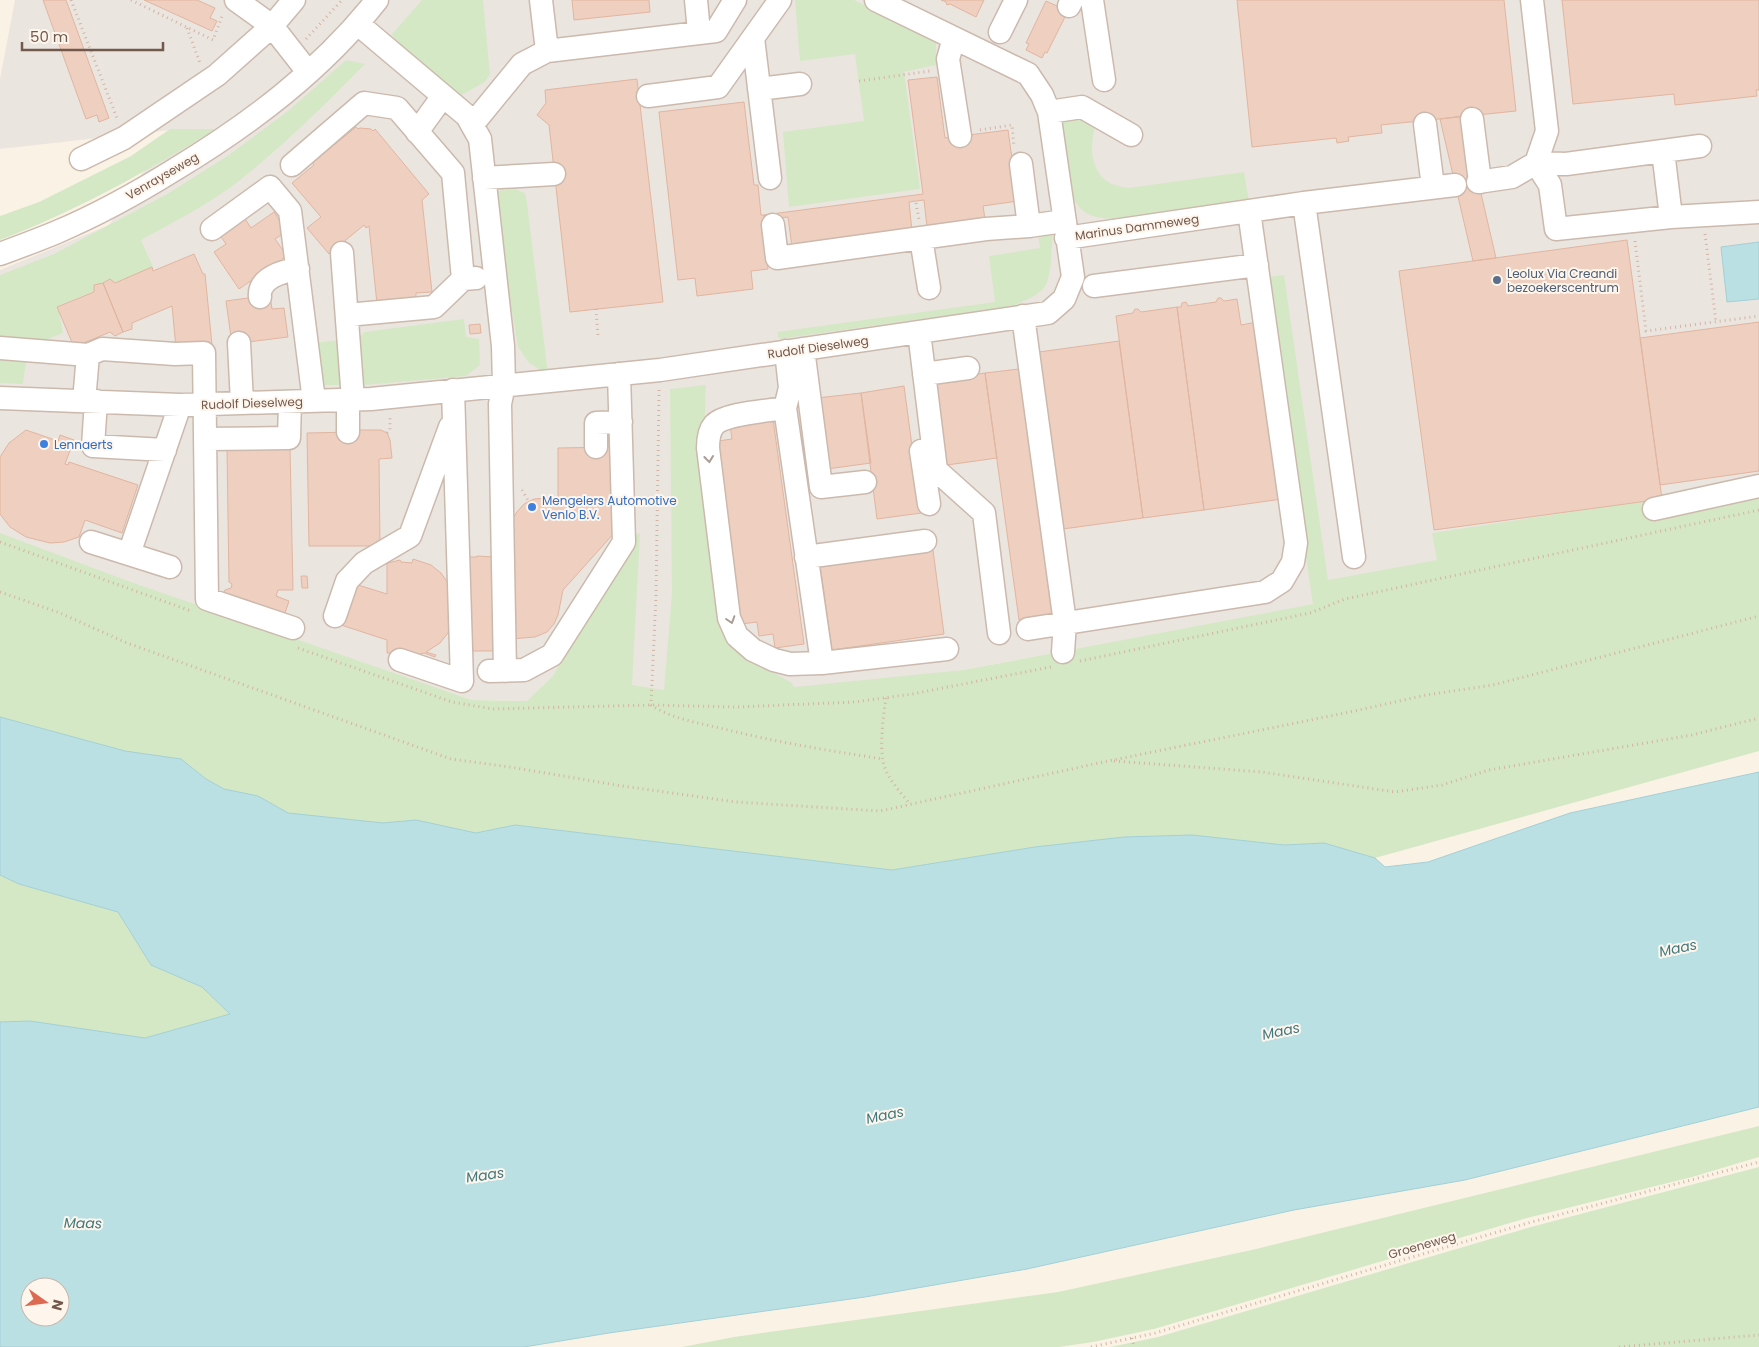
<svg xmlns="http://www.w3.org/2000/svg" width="1759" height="1347" font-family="Poppins,sans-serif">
	<rect width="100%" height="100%" fill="#fbf2e6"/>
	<path fill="#ebe5e0" d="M 15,0 L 1759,0 L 1759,491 L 1314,604 L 963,670 L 788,691 L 527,701 L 472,700 L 0,538 L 0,270 L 109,225 L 170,130 L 0,149 L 0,79 Z"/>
	<path fill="#d5e8c5" d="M 422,0 L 483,0 L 490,74 L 485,82 L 458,97 L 393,37 L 392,34 Z
		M 795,0 L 854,0 L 936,40 L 936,65 L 904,72 L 920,189 L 789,207 L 783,132 L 864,121 L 855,54 L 800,61 Z
		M 346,60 L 365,64 C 325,105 284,145 239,181 C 209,204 174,222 141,240 L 153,267 L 58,306 L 63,333 L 28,347 L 23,384 L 0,383 L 0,275 L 54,254 L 167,194 L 229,155 L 288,111 Z
		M 1079,118 L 1095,128 C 1089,147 1091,174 1112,184 C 1117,186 1123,187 1128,188 L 1244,172 L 1249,201 L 1112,219 C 1100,218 1088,217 1079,207 C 1066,194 1064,140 1061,120 Z
		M 170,129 L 216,129 C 146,172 76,211 0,240 L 0,216 L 39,202 L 131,156 Z
		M 515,189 L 525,193 L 527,203 L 548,374 L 529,363 L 518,347 L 500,240 L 497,191 Z
		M 1053,232 C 1051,247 1053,280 1042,290 C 1035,297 1023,301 1014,306 L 779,339 L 777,332 L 995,302 L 989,256 L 1040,248 L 1038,233 Z
		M 1284,275 L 1328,580 L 1437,560 L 1432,533 L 1650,500 L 1759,492 L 1759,751 L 1375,858 L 1324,843 L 1284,845 L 1192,835 L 1124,837 L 1035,847 L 892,870 L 515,825 L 476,833 L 416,820 L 383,823 L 287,813 L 258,796 L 224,789 L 206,779 L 181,759 L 125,751 L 0,717 L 0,533 L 128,581 L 472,700 L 527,701 L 553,676 L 629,542 L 638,533 L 640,534 L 632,685 L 664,690 L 672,593 L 670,389 L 706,385 L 703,464 L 739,653 L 792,683 L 794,687 L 963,670 L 1313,604 L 1301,523 L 1259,278 Z
		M 464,319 L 466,337 L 479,339 L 480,365 L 466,376 L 365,385 L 360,377 L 358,340 L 364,332 Z
		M 341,340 L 342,385 L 318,385 L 312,343 Z
		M 0,875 L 19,884 L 118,912 L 151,965 L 202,987 L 230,1014 L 145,1038 L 30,1021 L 0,1022 Z
		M 1759,1126 L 1759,1157 L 1692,1177 L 1527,1218 L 1154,1329 L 1093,1342 L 1059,1347 L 682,1347 L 734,1337 L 1058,1292 L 1256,1249 Z
		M 1759,1167 L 1759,1347 L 1110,1347 L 1158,1337 L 1531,1227 Z"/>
	<path fill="#bbe0e4" stroke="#a2d0d5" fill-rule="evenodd" d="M 1759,242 L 1759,299 L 1727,302 L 1721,247 Z
		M 0,717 L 125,751 L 181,759 L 206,779 L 224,789 L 258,796 L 288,813 L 383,823 L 416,820 L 476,833 L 515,825 L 892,870 L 1035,847 L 1124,837 L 1192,835 L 1284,845 L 1324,843 L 1375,858 L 1385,867 L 1428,862 L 1570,813 L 1759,772 L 1759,1107 L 1465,1180 L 1294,1210 L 1027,1269 L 865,1297 L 609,1333 L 524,1347 L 0,1347 L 0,1022 L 30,1021 L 145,1038 L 230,1014 L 202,987 L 151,965 L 118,912 L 19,884 L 0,875 ZM 30,1287 L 60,1287 L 60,1317 L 30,1317 Z"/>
	<path fill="#efcfbf" stroke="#e1b5a0" d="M 43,0 L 66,0 L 109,118 L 99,122 L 97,115 L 86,119 Z
		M 144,0 L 197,0 L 215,8 L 210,18 L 217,21 L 212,31 Z
		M 572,0 L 649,0 L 650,12 L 574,20 Z
		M 941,0 L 984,0 L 976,17 L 950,4 L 947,5 L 946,2 Z
		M 1237,0 L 1504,0 L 1516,111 L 1381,125 L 1382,133 L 1348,137 L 1349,141 L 1337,143 L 1336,138 L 1252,147 Z
		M 1562,0 L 1759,0 L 1759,90 L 1756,90 L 1757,96 L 1675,105 L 1674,94 L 1573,104 Z
		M 1046,1 L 1068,11 L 1047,53 L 1045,52 L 1042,58 L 1026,50 L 1029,44 L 1026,43 Z
		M 937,77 L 945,138 L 1008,130 L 1018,201 L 983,206 L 985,219 L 927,227 L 924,200 L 909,202 L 912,231 L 792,247 L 788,217 L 765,220 L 764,215 L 923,194 L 908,80 Z
		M 637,79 L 663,302 L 570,312 L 549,125 L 537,115 L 546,103 L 545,90 Z
		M 744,102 L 754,185 L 758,185 L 761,215 L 764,215 L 765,220 L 762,220 L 768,269 L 751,271 L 753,289 L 697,296 L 695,278 L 678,280 L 659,112 Z
		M 1463,116 L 1496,258 L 1473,261 L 1440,119 Z
		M 356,127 L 358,129 L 360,128 L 371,129 L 373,131 L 375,129 L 429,194 L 422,200 L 432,292 L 416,293 L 416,299 L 377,304 L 369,226 L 366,228 L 364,225 L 329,254 L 307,228 L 321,217 L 292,183 L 314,165 L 312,163 Z
		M 274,212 L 287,231 L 275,239 L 287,256 L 239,289 L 214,252 L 226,244 L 219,234 L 244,217 L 251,228 Z
		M 1627,240 L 1662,499 L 1434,530 L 1399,271 Z
		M 194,254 L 203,274 L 205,274 L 212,345 L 176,348 L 172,306 L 132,323 L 132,329 L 123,332 L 103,283 L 110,279 L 115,283 L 152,267 L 153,271 Z
		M 103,283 L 123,332 L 115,336 L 110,332 L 74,347 L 57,307 L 94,292 L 94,285 Z
		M 270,295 L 272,309 L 284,308 L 288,337 L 232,344 L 226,301 Z
		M 1218,298 L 1221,298 L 1224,301 L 1237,299 L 1241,325 L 1257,322 L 1282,499 L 1204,510 L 1177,307 L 1181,307 L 1182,303 L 1186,302 L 1188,306 L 1216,302 Z
		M 1177,307 L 1204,510 L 1143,518 L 1116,316 L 1133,313 L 1135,309 L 1138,309 L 1141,312 Z
		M 1759,322 L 1759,471 L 1660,485 L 1640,338 Z
		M 480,324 L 481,333 L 470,334 L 469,325 Z
		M 1119,341 L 1143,518 L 1063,529 L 1039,352 Z
		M 1019,369 L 1053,615 L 1019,620 L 985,373 Z
		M 985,373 L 997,458 L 940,466 L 929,381 Z
		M 904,386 L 921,513 L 877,519 L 861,393 Z
		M 861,393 L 871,463 L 827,469 L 817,398 Z
		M 773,419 L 804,644 L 775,648 L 773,634 L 759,636 L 757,622 L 741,624 L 718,441 L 732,439 L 730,425 Z
		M 26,430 L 58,441 L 60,435 L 74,440 L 65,464 L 68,465 L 69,462 L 138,485 L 122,533 L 85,520 L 79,537 L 64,542 L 50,543 L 26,537 L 10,527 L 0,514 L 0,457 L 9,443 Z
		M 355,430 L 381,430 L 387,433 L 390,440 L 392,458 L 379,459 L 380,546 L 309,546 L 307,433 L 354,432 Z
		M 615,447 L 616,531 L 563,590 L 558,615 L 554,624 L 547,632 L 535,637 L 511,639 L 511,523 L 516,513 L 524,504 L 534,499 L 558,497 L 558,448 Z
		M 290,448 L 293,590 L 278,590 L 276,596 L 289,601 L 284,616 L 224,593 L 225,590 L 231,588 L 232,584 L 229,582 L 227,449 Z
		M 933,550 L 944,634 L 832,650 L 820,565 Z
		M 477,556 L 495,557 L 501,651 L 465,651 L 468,557 L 477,557 Z
		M 413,559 L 431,565 L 441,573 L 448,583 L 451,629 L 440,643 L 426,652 L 436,655 L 435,657 L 424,653 L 417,655 L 387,653 L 387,640 L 341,625 L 355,584 L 387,594 L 387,561 L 388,563 L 400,560 L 401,562 L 412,563 Z
		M 301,576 L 307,576 L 308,588 L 302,588 Z"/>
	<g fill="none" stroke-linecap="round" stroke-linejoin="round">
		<defs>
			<path id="minor" d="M 236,0 L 272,26 L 308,72
				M 541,0 L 547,51 L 716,31 L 735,0
				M 696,0 L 699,32
				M 1092,0 L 1104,80
				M 1069,6 L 1072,0
				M 358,24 L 467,116 L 480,139 L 503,346 L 504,385 L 500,404 L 505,671
				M 1000,32 L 1016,0
				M 753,38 L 770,178
				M 954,38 L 948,59 L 960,136
				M 759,89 L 800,84
				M 648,96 L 718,87 L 780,0
				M 1049,112 L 1082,107 L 1131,135
				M 1472,119 L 1480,182
				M 1425,124 L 1433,187
				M 472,125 L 522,64 L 547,51
				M 417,132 L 443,96
				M 1700,146 L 1566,164 L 1536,163 L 1550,185 L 1556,229 L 1671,217 L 1759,212
				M 1663,151 L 1671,217
				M 81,159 L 124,138 L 217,75 L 272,26 L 294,0
				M 1021,164 L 1029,226
				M 292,165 L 364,103 L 397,108 L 453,173 L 463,279
				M 484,178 L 554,174
				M 1478,182 L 1512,177 L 1536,163 L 1547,131 L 1532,0
				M 1304,203 L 1354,557
				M 773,225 L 777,258 L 986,229 L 1029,226 L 1064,221
				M 212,229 L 270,187 L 290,211 L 314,401
				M 921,238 L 929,288
				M 1066,238 L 1304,203 L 1455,185
				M 342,253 L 353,400
				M 0,254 C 19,247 38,240 57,232 C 97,215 137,193 174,170 C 250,124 322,70 377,0
				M 1094,286 L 1257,265
				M 260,297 C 258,278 283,271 298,269
				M 347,315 L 434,307 L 463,279 L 476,278
				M 1023,316 L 1065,623 L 1063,652
				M 919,332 L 936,470 L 984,513 L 999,633
				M 239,343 L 242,403
				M 0,348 L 88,355 L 84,401
				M 803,349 L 821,487 L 865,482
				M 786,351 L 790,388 L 785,408 L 822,663
				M 88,355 L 102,349 L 175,354 L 204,353 L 207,599 L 293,628
				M 924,374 L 968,368
				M 0,398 L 180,405 L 371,399 L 660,370 L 1048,313 L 1064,299 L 1073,277 L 1049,112 L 1042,95 L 1028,74 L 876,0
				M 96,401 L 93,446 L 165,450
				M 785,408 C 769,411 725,413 714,425 C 709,431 708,441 708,448 L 729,618 L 737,636 L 753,650 L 774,660 L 790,664 L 822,663 L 947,649
				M 348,432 L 348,400
				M 205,439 L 289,438 L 290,402
				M 596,447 L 596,423 L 621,422
				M 921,451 L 929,504
				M 1654,509 L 1759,486
				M 91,542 L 170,567
				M 129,554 L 180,405
				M 806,557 L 925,541
				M 335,616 L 347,581 L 364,563 L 410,536 L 450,427
				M 1028,629 L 1265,592 L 1282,581 L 1293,562 L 1296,543 L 1249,211
				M 400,660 L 462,681 L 453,390
				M 489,671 L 524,670 L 552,655 L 624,542 L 619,374"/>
		</defs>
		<use href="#minor" stroke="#ccb9ad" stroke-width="25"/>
		<path stroke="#d4b3a2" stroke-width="3" stroke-dasharray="1 4" stroke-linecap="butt" d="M 71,0 L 117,118
			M 131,0 L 213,40 L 223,14
			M 187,28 L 200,63
			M 306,39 L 342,0
			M 859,81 L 930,71
			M 980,130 L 1012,125 L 1014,146
			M 916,203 L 919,220
			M 1705,234 L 1716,322
			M 1635,241 L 1646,331 L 1759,316
			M 596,309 L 598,336
			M 659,390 L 656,596 L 651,705 C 672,719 699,723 724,729 C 776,742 830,751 883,759
			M 387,433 L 390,430 L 390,417
			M 522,490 L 529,502
			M 0,542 L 191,611
			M 0,592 L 60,613 L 127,643 L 451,759 L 510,767 L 622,786 L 736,802 L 880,811 L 1108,761 L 1350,712 L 1426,695 L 1493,685 L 1759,616
			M 298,648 L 452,702 L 493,709 L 651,705 L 737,707 L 855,702 L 912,694 L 1051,667
			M 1080,661 L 1310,613 L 1345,599 L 1759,510
			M 886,698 C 883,718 880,741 883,761 C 886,777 900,792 910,804
			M 1114,761 L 1262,772 L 1395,792 L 1442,785 L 1489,770 L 1692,735 L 1759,718
			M 1132,1338 L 1134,1347
			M 1091,1347 L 1155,1333 L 1528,1223 L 1759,1162
			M 1619,1347 L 1759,1335"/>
		<use href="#minor" stroke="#fff" stroke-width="22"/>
	</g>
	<defs><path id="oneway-chevron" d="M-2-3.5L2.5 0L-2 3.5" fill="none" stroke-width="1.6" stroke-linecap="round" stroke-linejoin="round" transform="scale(1.25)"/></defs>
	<g stroke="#ab9b94">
		<use href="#oneway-chevron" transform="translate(709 459) rotate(83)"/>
		<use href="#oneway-chevron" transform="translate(731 620) rotate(72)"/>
	</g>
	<circle fill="#5c6f8a" stroke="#fef6ec" stroke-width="2" cx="1497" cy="280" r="5"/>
	<g fill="#3f7fe0" stroke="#fef6ec" stroke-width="2">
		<circle cx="44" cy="444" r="5"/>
		<circle cx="532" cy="507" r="5"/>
	</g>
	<g text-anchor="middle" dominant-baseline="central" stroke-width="4" stroke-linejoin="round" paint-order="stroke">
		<g font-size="12" fill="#73584c" stroke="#fef6ec">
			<text transform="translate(162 176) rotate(-30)">Venrayseweg</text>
			<text transform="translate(1137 227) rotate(-8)">Marinus Dammeweg</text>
			<text transform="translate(818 347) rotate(-8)">Rudolf Dieselweg</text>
			<text transform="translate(252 403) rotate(-2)">Rudolf Dieselweg</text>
			<text transform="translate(1422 1245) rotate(-16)">Groeneweg</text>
		</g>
		<g font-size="12" fill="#4e5e75" stroke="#fef6ec" text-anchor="start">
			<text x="1507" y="273">Leolux Via Creandi<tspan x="1507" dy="14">bezoekerscentrum</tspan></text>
		</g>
		<g font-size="12" fill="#366cbe" stroke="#fef6ec" text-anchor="start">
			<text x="54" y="444">Lennaerts</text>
			<text x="542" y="500">Mengelers Automotive<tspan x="542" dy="14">Venlo B.V.</tspan></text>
		</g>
		<g font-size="14" font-style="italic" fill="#43787f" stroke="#fef6ec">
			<text transform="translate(1678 948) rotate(-12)">Maas</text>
			<text transform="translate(1281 1031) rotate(-12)">Maas</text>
			<text transform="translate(885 1115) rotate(-12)">Maas</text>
			<text transform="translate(485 1175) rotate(-8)">Maas</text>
			<text transform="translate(83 1223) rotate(1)">Maas</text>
		</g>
	</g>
	<g transform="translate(45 1302) rotate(104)"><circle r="24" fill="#fef6ec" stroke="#c6b7ac"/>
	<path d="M0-4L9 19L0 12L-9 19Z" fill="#de6952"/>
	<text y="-8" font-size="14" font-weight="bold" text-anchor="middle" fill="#73584c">N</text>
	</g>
	<path d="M22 42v8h141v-8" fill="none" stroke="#73584c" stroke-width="2.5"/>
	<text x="30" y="42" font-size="15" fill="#73584c" stroke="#fef6ec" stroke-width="4" paint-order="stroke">50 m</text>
</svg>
